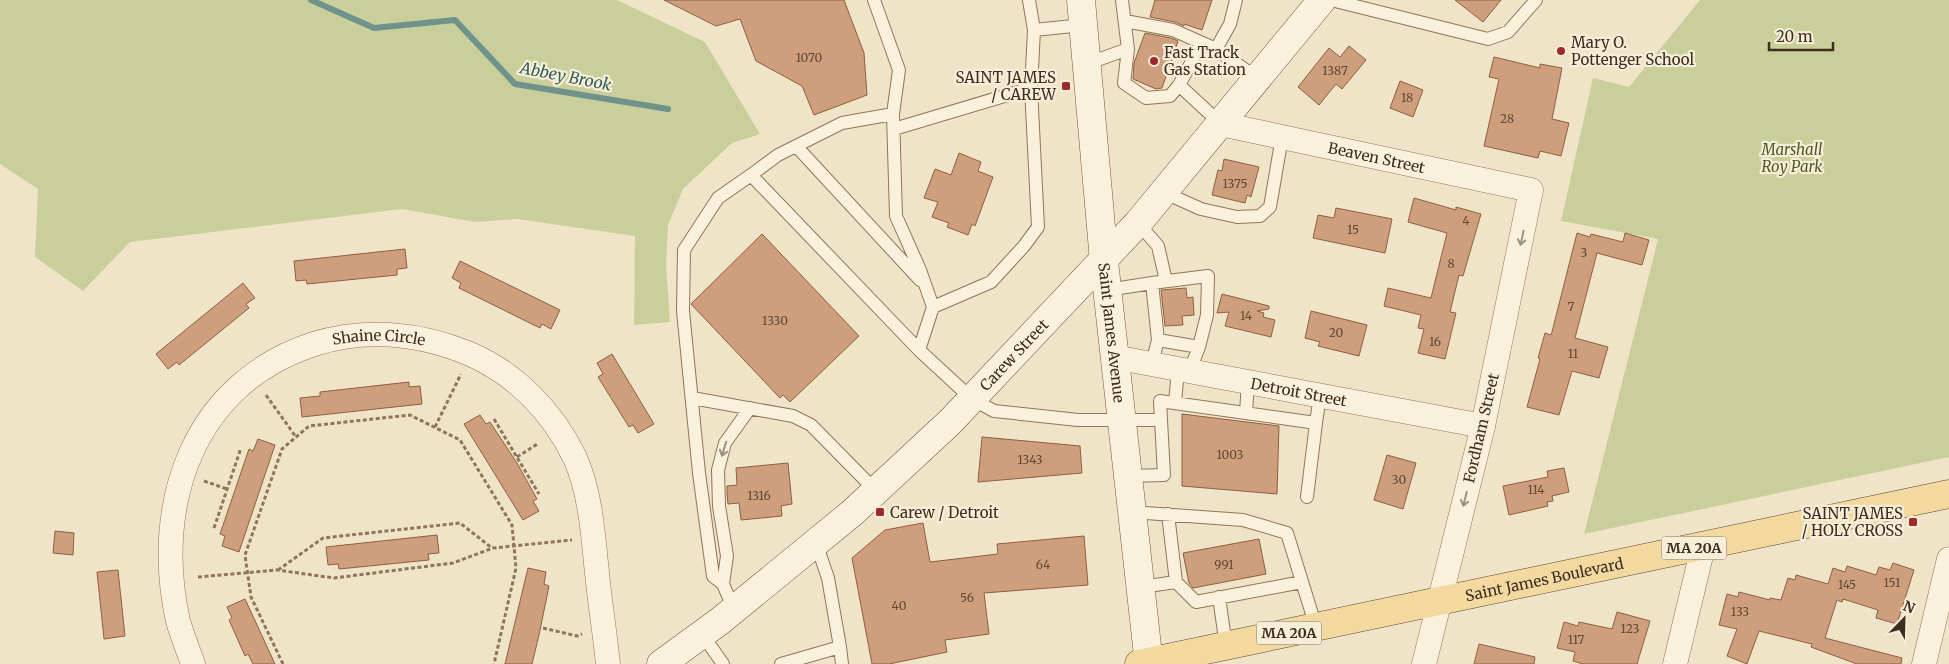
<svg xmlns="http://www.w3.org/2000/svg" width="1949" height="664" font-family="Merriweather,serif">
	<rect width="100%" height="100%" fill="#f0e4c8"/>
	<path fill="#c9cf9b" d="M 0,0 L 617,0 L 705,42 L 760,134 L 732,143 L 683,189 L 668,225 L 666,265 L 670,322 L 634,325 L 635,236 L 517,219 L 475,222 L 402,209 L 130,242 L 83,291 L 35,257 L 38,189 L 0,164 Z
		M 1700,0 L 1949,0 L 1949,457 L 1584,534 L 1658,239 L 1561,221 L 1593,78 L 1629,87 Z"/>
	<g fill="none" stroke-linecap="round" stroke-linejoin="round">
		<path stroke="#6f938a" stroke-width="6" d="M 311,0 L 374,28 L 455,20 L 515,84 L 668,109"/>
	</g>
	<path fill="#cf9f7d" stroke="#8d5f41" d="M 664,0 L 844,0 L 864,53 L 867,95 L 814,115 L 802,86 L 756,61 L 740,19 L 716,26 Z
		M 1155,0 L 1212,0 L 1202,30 L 1184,24 L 1184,26 L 1175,22 L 1150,17 Z
		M 1455,0 L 1501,0 L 1483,22 Z
		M 1145,33 L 1171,38 L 1178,41 L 1162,88 L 1156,89 L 1133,79 L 1134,63 Z
		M 1349,46 L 1366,60 L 1342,89 L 1336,84 L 1319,105 L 1298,87 L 1329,48 L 1340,57 Z
		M 1494,57 L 1540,68 L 1540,64 L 1562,68 L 1552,119 L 1569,123 L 1561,156 L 1540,151 L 1538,158 L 1484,146 L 1499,79 L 1489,77 Z
		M 1400,81 L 1423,90 L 1413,117 L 1390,108 Z
		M 959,153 L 981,162 L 978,171 L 993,177 L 975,226 L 972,224 L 968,235 L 947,227 L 949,223 L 932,217 L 938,202 L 924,198 L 935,169 L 951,175 Z
		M 1224,159 L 1259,167 L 1251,197 L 1247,195 L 1245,203 L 1212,195 L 1218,170 L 1222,171 Z
		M 1414,198 L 1456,210 L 1456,207 L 1481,214 L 1463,276 L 1459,275 L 1450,312 L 1456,313 L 1445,359 L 1418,353 L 1424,329 L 1418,328 L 1421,315 L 1384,306 L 1388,288 L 1431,298 L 1447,233 L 1408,222 Z
		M 1336,208 L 1392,219 L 1385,253 L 1313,238 L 1318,215 L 1334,218 Z
		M 1577,233 L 1590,237 L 1591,234 L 1623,242 L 1625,233 L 1649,240 L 1642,265 L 1597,253 L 1575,338 L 1608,347 L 1599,378 L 1572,371 L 1559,415 L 1527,407 L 1540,359 L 1538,358 L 1545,333 L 1551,335 L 1552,332 Z
		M 762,234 L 859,336 L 790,402 L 783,395 L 780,398 L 691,304 Z
		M 405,249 L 407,268 L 397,269 L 397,275 L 307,284 L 306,280 L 296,281 L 294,261 Z
		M 460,261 L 560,310 L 551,329 L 542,324 L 540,328 L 459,288 L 461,283 L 452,278 Z
		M 243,283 L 255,298 L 246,304 L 249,308 L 179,365 L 177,362 L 168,369 L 156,354 Z
		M 1186,288 L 1187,298 L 1193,297 L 1194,315 L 1182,316 L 1183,325 L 1165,326 L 1161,290 Z
		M 1222,294 L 1269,306 L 1269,309 L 1257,311 L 1264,313 L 1263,317 L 1275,320 L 1271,337 L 1225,326 L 1229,312 L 1217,313 Z
		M 1311,311 L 1367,325 L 1359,356 L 1318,346 L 1320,342 L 1305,338 Z
		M 612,354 L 654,424 L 638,433 L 633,425 L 629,427 L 598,377 L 603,374 L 597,363 Z
		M 409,382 L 409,387 L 420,386 L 422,404 L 302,417 L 300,398 L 320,396 L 320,392 Z
		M 1182,414 L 1279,426 L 1277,494 L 1182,486 Z
		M 480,415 L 486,424 L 490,422 L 517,463 L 537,499 L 533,501 L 539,511 L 523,520 L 464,424 Z
		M 982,437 L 1080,446 L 1082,473 L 978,482 Z
		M 258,439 L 275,445 L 239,552 L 222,546 L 225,536 L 220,534 L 249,449 L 253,451 Z
		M 1387,455 L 1416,463 L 1403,509 L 1374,500 Z
		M 788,463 L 792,504 L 781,506 L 782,516 L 741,520 L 739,503 L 728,504 L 727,494 L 727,486 L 737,485 L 736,468 Z
		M 1564,468 L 1569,492 L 1552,496 L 1553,501 L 1547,502 L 1548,506 L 1509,515 L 1503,486 L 1548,477 L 1547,471 Z
		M 923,523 L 930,562 L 998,554 L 997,544 L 1084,536 L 1088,585 L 984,593 L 989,634 L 945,640 L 947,652 L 889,664 L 872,664 L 852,558 L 885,530 Z
		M 55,531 L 74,533 L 73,555 L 53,553 Z
		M 437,535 L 439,553 L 428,554 L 429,560 L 339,569 L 338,564 L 328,565 L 326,547 Z
		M 1259,539 L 1266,574 L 1193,588 L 1189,583 L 1183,553 Z
		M 1893,563 L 1914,570 L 1897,624 L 1876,618 L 1878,610 L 1843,599 L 1842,602 L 1837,600 L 1825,638 L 1902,658 L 1901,664 L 1857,664 L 1811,647 L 1812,644 L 1759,631 L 1747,664 L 1727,656 L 1737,629 L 1719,625 L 1727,594 L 1738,597 L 1739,592 L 1770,600 L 1770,598 L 1781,600 L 1788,578 L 1795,580 L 1796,575 L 1828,584 L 1833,568 L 1845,572 L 1847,566 L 1876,575 L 1879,567 L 1890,570 Z
		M 528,568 L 546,572 L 544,584 L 549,586 L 539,635 L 532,664 L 505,664 Z
		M 118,570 L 125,636 L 104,639 L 97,572 Z
		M 245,599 L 275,664 L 253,664 L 248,654 L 245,656 L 229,620 L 232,618 L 227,607 Z
		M 1617,612 L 1650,621 L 1637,664 L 1583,664 L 1573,661 L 1575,652 L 1557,648 L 1564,622 L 1578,626 L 1579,622 L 1612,629 Z
		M 1479,644 L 1535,657 L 1534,664 L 1474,664 Z"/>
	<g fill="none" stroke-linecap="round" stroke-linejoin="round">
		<defs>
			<path id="lane" d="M 874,0 L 899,70 L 893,114 L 896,216 L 920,270 L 933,307 L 919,350 L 972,399 L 994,411 L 1078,420 L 1161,420 L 1164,475 L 1128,476
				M 1029,0 L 1034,30 L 1083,25
				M 1331,0 L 1488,39 L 1508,32 L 1536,0
				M 1125,21 L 1173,30 L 1216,49 L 1258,79
				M 1202,43 L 1179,85 L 1221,124
				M 1128,49 L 1124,83 L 1146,98 L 1170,96 L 1179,85
				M 1216,49 L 1230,24 L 1236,0
				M 1086,64 L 1128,49 L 1122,0
				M 894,129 L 1031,88 L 1034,30
				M 796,146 L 920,280
				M 751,175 L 778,155 L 842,123 L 893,114
				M 1163,192 L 1201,209 L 1237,217 L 1260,216 L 1270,207 L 1282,137
				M 1138,223 L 1158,246 L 1166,281
				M 1152,283 L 1208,276 L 1207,315 L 1199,347 L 1190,370
				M 1107,290 L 1152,283 L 1158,340 L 1152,363
				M 933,307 L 991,282 L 1024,246 L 1038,227 L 1031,88
				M 1158,340 L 1199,347
				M 692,398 L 793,416 L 811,425 L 876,491
				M 1175,403 L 1178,369
				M 1246,413 L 1248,382
				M 1161,420 L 1160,401 L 1316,423 L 1320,395
				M 1307,497 L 1316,423
				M 1132,512 L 1243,520 L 1287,533 L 1316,627
				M 1168,514 L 1176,582
				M 816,543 L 828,578 L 840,647
				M 723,584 L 727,556 L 719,506 L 718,470 L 725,443 L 750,408
				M 1141,587 L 1176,582 L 1196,602 L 1302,582
				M 1219,597 L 1226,646
				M 734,610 L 723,584 L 713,576 L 699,473 L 683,311 L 684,250 L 718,198 L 751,175 L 919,350
				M 702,634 L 723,664
				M 781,664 L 840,647 L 842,664"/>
			<g id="street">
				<path id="s1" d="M 1221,124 L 1531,190 L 1483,426 L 1424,664"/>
				<path id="s2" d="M 1114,357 L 1483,426"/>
				<path id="s3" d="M 193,664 C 188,650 182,635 178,621 C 152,504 193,383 314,344 C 366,328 420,333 470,354 C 516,374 553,412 575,458 C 591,494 593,535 597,573 C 600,604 605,634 608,664"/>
				<path d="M 1675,664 L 1703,547"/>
				<path d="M 1924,664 L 1949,559"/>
			</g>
			<g id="secondary">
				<path id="s4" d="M 1081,0 L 1104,261 L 1149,664"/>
				<path id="s5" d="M 661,664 L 720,621 L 852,513 L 950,422 L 1138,223 L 1322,0"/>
			</g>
			<g id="primary">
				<path id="s6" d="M 1139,664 L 1949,494"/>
			</g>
		</defs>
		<use href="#lane" stroke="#8d765c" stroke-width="14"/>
		<use href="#street" stroke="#8d765c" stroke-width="25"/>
		<use href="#secondary" stroke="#6f573f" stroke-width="29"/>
		<use href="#primary" stroke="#5b4430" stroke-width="29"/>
		<path stroke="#8d765c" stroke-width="3" stroke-dasharray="4 2.5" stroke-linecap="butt" d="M 266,395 L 296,437
			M 494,419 L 539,494
			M 435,427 L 461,374
			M 517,457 L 539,443
			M 204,481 L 227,489
			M 214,528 L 241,448
			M 278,570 L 323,538 L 460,523 L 492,548
			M 198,577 L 277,570 L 334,578 L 453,563 L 493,548 L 572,540
			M 543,628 L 577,636 L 582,634
			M 283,664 L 251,597 L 245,555 L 282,449 L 309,426 L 410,415 L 460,440 L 512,525 L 516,568 L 494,664"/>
		<use href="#lane" stroke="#faf1dc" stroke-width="12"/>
		<use href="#street" stroke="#faf1dc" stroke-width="24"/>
		<use href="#secondary" stroke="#faf1dc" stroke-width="28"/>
		<use href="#primary" stroke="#f3d9a0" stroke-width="28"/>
	</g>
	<defs><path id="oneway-shaft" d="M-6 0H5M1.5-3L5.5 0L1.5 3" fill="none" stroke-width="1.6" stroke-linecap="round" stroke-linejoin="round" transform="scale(1.25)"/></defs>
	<g stroke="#9c907e">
		<use href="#oneway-shaft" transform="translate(1522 238) rotate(102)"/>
		<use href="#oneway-shaft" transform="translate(724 449) rotate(107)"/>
		<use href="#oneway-shaft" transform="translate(1465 499) rotate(104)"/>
	</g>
	<g fill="#9e2a2b" stroke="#f7eed8" stroke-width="2">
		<circle cx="1561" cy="51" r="5"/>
		<circle cx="1154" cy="61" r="5"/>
		<rect x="1061" y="81" width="10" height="10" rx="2.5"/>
		<rect x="875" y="507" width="10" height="10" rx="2.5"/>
		<rect x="1908" y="517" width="10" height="10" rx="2.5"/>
	</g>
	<g text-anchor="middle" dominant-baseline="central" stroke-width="4.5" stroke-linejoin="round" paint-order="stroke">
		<g font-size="12" fill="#624a37">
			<text x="809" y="57">1070</text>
			<text x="1335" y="70">1387</text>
			<text x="1407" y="97">18</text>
			<text x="1507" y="118">28</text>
			<text x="1235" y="183">1375</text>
			<text x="1466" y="220">4</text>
			<text x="1353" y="229">15</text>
			<text x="1584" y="252">3</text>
			<text x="1451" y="263">8</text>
			<text x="1571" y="306">7</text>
			<text x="1246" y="315">14</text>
			<text x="775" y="320">1330</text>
			<text x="1336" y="332">20</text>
			<text x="1435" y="341">16</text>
			<text x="1573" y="353">11</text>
			<text x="1230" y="454">1003</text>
			<text x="1030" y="459">1343</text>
			<text x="1399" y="479">30</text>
			<text x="1536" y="489">114</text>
			<text x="759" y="495">1316</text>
			<text x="1043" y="564">64</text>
			<text x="1224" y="564">991</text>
			<text x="1892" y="582">151</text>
			<text x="1847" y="584">145</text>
			<text x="967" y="597">56</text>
			<text x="899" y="605">40</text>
			<text x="1740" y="611">133</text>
			<text x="1630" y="628">123</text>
			<text x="1576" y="639">117</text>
		</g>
		<g fill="#f7eed8" stroke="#756857" stroke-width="1">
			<rect x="1661.5" y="536.5" width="65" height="23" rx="4"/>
			<rect x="1256.5" y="621.5" width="65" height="23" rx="4"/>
		</g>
		<g font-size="14" font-weight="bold" fill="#3d2e20">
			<text x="1694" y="548">MA 20A</text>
			<text x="1289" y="633">MA 20A</text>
		</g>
		<g font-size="15" fill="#3d2e20" stroke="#f7eed8" text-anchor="start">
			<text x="1571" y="42">Mary O.<tspan x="1571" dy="17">Pottenger School</tspan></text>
			<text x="1164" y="52">Fast Track<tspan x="1164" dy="17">Gas Station</tspan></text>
			<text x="1056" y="77" text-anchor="end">SAINT JAMES<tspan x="1056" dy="17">/ CAREW</tspan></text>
			<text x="890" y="512">Carew / Detroit</text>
			<text x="1903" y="513" text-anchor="end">SAINT JAMES<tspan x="1903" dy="17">/ HOLY CROSS</tspan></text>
		</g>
		<g font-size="15" font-style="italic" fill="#4d5a26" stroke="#f7eed8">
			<text x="1792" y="149">Marshall<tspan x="1792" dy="17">Roy Park</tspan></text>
		</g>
		<g font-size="15" fill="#3d2e20" stroke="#f7eed8">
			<text stroke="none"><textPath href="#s1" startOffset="159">Beaven Street</textPath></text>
			<text stroke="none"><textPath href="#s4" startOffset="334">Saint James Avenue</textPath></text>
			<text stroke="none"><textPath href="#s3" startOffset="452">Shaine Circle</textPath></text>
			<text stroke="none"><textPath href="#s5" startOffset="470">Carew Street</textPath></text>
			<text stroke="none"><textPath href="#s2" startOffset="188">Detroit Street</textPath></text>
			<text transform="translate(1481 428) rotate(-77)">Fordham Street</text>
			<text stroke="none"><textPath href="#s6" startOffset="414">Saint James Boulevard</textPath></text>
		</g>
		<g font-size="16" font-style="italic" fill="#2f5d5a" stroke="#f7eed8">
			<text transform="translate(566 76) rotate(11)">Abbey Brook</text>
		</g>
	</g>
	<g transform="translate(1904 619) rotate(23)" stroke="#f7eed8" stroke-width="4" paint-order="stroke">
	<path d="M0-4L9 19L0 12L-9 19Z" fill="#3d2e20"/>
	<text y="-8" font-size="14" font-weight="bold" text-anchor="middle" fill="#3d2e20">N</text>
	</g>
	<path d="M1769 42v8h64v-8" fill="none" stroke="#3d2e20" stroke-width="2.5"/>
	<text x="1776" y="42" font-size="15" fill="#3d2e20" stroke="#f7eed8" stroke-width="4" paint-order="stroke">20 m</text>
</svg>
